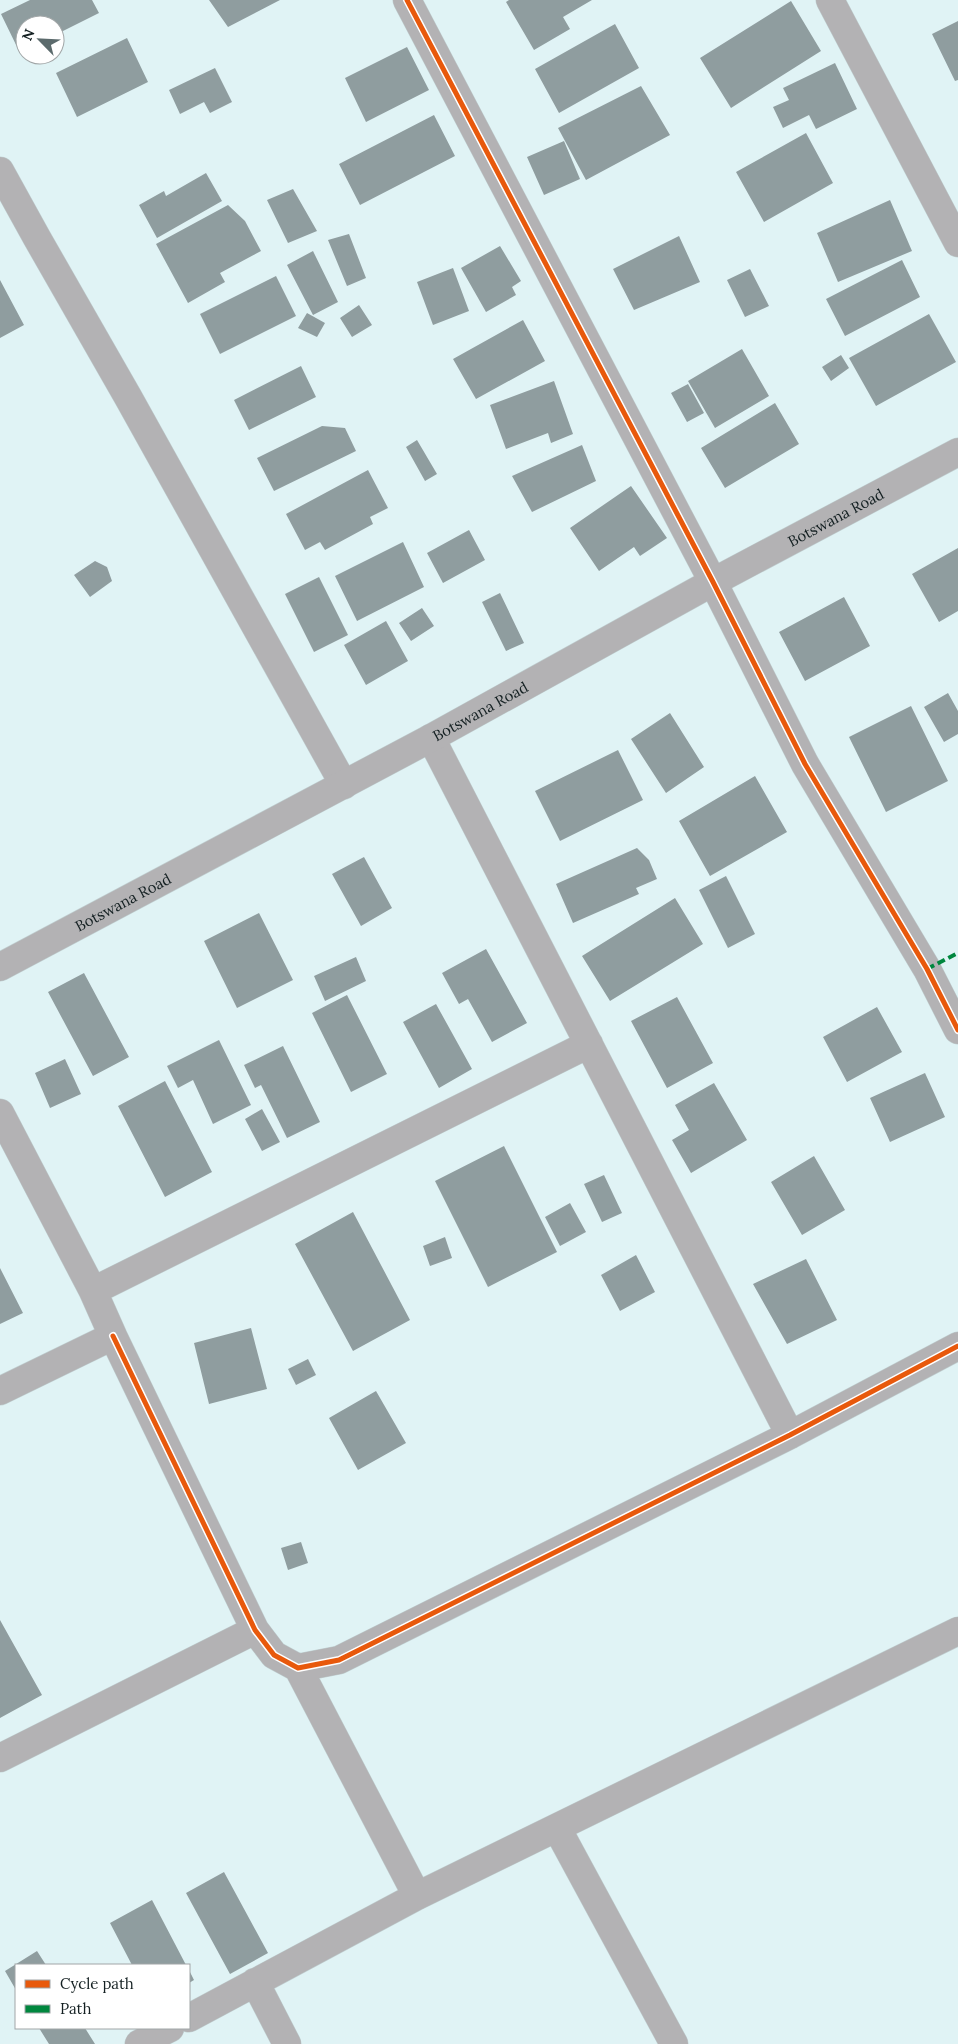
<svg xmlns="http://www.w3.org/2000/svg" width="958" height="2044" font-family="Lora,serif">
	<rect width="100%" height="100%" fill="#e0f3f5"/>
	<path fill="#8f9d9f" d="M 30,0 L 92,0 L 99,13 L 55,35 L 55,25 L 25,25 L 25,50 L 20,53 L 1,14 Z
		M 209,0 L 280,0 L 228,27 Z
		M 509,0 L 592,0 L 563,17 L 570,29 L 534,50 L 506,2 Z
		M 791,1 L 821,51 L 731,108 L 700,58 Z
		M 958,21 L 958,80 L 955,81 L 932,34 Z
		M 615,24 L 639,68 L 559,113 L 535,69 Z
		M 127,38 L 148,82 L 77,117 L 56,73 Z
		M 407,47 L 429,90 L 366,122 L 345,78 Z
		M 835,63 L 857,109 L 816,129 L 809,115 L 783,128 L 773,107 L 789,100 L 783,88 Z
		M 215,68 L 232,102 L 210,113 L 204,102 L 180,114 L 169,90 Z
		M 641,86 L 670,135 L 586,180 L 558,128 Z
		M 434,115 L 455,156 L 360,205 L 339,164 Z
		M 806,133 L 833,183 L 764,222 L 736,172 Z
		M 564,141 L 580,179 L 544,195 L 527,157 Z
		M 206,173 L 222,201 L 157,238 L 139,205 L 164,191 L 166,196 Z
		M 293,189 L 317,231 L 288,243 L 267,200 Z
		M 890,200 L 912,251 L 838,282 L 817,233 Z
		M 228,205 L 245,221 L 261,251 L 220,273 L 225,282 L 188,303 L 156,244 Z
		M 349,234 L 366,278 L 347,286 L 328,240 Z
		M 679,236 L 700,282 L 634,310 L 613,269 Z
		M 500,246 L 521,281 L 512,287 L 516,295 L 486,312 L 461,268 Z
		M 313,251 L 338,302 L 313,315 L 287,265 Z
		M 902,260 L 920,297 L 845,336 L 826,299 Z
		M 453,268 L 469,311 L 433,325 L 417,282 Z
		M 750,269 L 769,306 L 745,317 L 727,280 Z
		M 276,276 L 296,316 L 220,354 L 200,314 Z
		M 0,280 L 24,325 L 0,338 Z
		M 359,305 L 372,325 L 352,337 L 340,318 Z
		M 307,313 L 325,323 L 317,337 L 298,328 Z
		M 929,314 L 956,362 L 876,406 L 849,358 Z
		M 523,320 L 545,361 L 476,399 L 453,359 Z
		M 742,349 L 769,396 L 715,428 L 688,381 Z
		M 841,355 L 849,368 L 831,381 L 822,367 Z
		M 301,366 L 316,397 L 249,430 L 234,400 Z
		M 554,381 L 573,434 L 551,443 L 548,433 L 506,449 L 490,405 Z
		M 688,384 L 704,413 L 687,422 L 671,393 Z
		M 775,403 L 799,444 L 725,488 L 701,448 Z
		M 322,426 L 345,428 L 356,451 L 274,491 L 257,458 Z
		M 417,440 L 437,474 L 425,481 L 406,447 Z
		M 582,445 L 596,481 L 532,512 L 512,476 Z
		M 368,470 L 388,508 L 370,517 L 373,524 L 325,550 L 320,542 L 305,550 L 286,514 Z
		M 631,486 L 667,538 L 640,556 L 634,547 L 599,571 L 570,528 Z
		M 469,530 L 485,560 L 443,583 L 427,553 Z
		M 403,542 L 424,587 L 357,621 L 335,576 Z
		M 958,548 L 958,611 L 939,622 L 912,574 Z
		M 95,561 L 107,567 L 112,581 L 90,597 L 74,575 Z
		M 319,577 L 348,635 L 314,652 L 285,594 Z
		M 500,593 L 524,643 L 506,651 L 482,602 Z
		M 844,597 L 870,646 L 805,681 L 779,632 Z
		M 422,608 L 434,626 L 411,641 L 399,623 Z
		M 386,621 L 408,661 L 366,685 L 344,645 Z
		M 948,693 L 958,711 L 958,734 L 944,742 L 924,707 Z
		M 911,706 L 948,781 L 886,812 L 849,737 Z
		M 670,713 L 704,767 L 666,793 L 631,739 Z
		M 618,750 L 643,800 L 560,841 L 535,791 Z
		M 755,776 L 787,832 L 710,876 L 679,821 Z
		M 637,848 L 649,860 L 657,879 L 636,888 L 639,894 L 573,923 L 556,884 Z
		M 364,857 L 392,908 L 361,926 L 332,874 Z
		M 726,876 L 755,934 L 728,948 L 699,890 Z
		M 675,898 L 703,944 L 610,1001 L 582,956 Z
		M 259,913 L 293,980 L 237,1008 L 204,941 Z
		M 486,949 L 527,1023 L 492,1042 L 468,999 L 459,1004 L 442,973 Z
		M 356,957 L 366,981 L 325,1001 L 314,976 Z
		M 84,973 L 129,1057 L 93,1076 L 48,992 Z
		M 347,995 L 387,1074 L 351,1092 L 312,1013 Z
		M 677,997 L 713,1063 L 667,1088 L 631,1021 Z
		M 436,1004 L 472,1069 L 439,1088 L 403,1022 Z
		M 877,1007 L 902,1052 L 847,1082 L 823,1037 Z
		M 219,1040 L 251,1105 L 213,1124 L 193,1080 L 178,1088 L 167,1066 Z
		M 283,1046 L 320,1122 L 287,1138 L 261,1085 L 255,1088 L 244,1065 Z
		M 65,1059 L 81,1094 L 50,1108 L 35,1073 Z
		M 925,1073 L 945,1117 L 890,1142 L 870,1098 Z
		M 165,1081 L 212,1172 L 165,1197 L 118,1106 Z
		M 714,1083 L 747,1140 L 691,1173 L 672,1140 L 689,1130 L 675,1105 Z
		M 262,1109 L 280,1142 L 262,1151 L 245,1119 Z
		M 504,1146 L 557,1252 L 488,1287 L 435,1181 Z
		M 814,1156 L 845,1210 L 802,1235 L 771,1182 Z
		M 604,1175 L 622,1213 L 602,1222 L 584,1184 Z
		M 570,1203 L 586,1232 L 560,1246 L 545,1217 Z
		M 353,1212 L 410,1320 L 353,1351 L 295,1244 Z
		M 445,1237 L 452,1258 L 430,1266 L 423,1246 Z
		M 636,1255 L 655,1292 L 620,1311 L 601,1275 Z
		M 806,1259 L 837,1320 L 787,1344 L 753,1284 Z
		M 0,1268 L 23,1313 L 0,1324 Z
		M 251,1328 L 267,1389 L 209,1404 L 194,1343 Z
		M 308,1359 L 316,1375 L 296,1385 L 288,1369 Z
		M 376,1391 L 406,1443 L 358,1470 L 329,1418 Z
		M 301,1542 L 308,1563 L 288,1570 L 281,1548 Z
		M 0,1620 L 42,1695 L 0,1718 Z
		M 224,1872 L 268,1953 L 230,1974 L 186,1893 Z
		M 152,1900 L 186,1965 L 132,1965 L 110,1923 Z
		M 37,1951 L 46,1965 L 16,1965 L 16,1990 L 5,1971 Z
		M 189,1970 L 194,1980 L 189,1983 Z
		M 39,2028 L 85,2028 L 95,2044 L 49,2044 Z"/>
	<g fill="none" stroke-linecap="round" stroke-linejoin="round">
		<defs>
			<path id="minor" d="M 407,0 L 713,582 L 805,764 L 927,969 L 958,1030
				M 830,0 L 958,243
				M 0,171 L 37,238 L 128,397 L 344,785
				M 431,738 L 790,1435
				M 0,1113 L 93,1291 L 113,1336 L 0,1391
				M 93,1291 L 589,1044
				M 113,1336 L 255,1630 L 274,1655 L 298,1668 L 339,1660 L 790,1435 L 958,1346
				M 298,1668 L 417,1896
				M 0,1758 L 255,1630
				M 557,1828 L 674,2044
				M 255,1982 L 287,2044
				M 189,2018 L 417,1896 L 958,1631
				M 139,2044 L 170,2028"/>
			<g id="tertiary">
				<path id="s1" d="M 0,967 L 431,738 L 713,582 L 958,452"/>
			</g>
		</defs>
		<use href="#minor" stroke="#c1d0d2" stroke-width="29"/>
		<use href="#tertiary" stroke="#c1d0d2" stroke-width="29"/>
		<use href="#minor" stroke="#b3b2b4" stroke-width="28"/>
		<use href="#tertiary" stroke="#b3b2b4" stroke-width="28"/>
		<path stroke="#00873e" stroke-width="4" stroke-dasharray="8 4" stroke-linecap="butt" d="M 927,969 L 958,953"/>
		<defs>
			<path id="cycleway" d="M 407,0 L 713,582 L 805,764 L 927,969 L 958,1030
				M 113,1336 L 255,1630 L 274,1655 L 298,1668 L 339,1660 L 790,1435 L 958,1346"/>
		</defs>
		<use href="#cycleway" stroke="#fff" stroke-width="8"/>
		<use href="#cycleway" stroke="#e8590c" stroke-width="5"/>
	</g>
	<g text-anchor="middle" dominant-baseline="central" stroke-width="5" stroke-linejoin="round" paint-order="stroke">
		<g font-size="15" fill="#142022" stroke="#fff">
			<text stroke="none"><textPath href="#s1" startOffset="949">Botswana Road</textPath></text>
			<text stroke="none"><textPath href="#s1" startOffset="544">Botswana Road</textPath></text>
			<text stroke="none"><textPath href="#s1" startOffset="139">Botswana Road</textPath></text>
		</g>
	</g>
	<rect x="15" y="1964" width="175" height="65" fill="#ffffff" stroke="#a1a6a7"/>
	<rect x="25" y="1980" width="25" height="8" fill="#e8590c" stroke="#a1a6a7"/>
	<text x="60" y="1989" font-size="15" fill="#142022">Cycle path</text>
	<rect x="25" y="2005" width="25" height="8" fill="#00873e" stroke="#a1a6a7"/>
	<text x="60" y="2014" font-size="15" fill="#142022">Path</text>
	<g transform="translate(40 40) rotate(294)"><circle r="24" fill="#ffffff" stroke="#a1a6a7"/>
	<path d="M0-4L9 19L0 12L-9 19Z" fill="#5b6a6c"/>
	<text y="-8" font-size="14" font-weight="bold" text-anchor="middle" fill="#142022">N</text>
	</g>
</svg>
